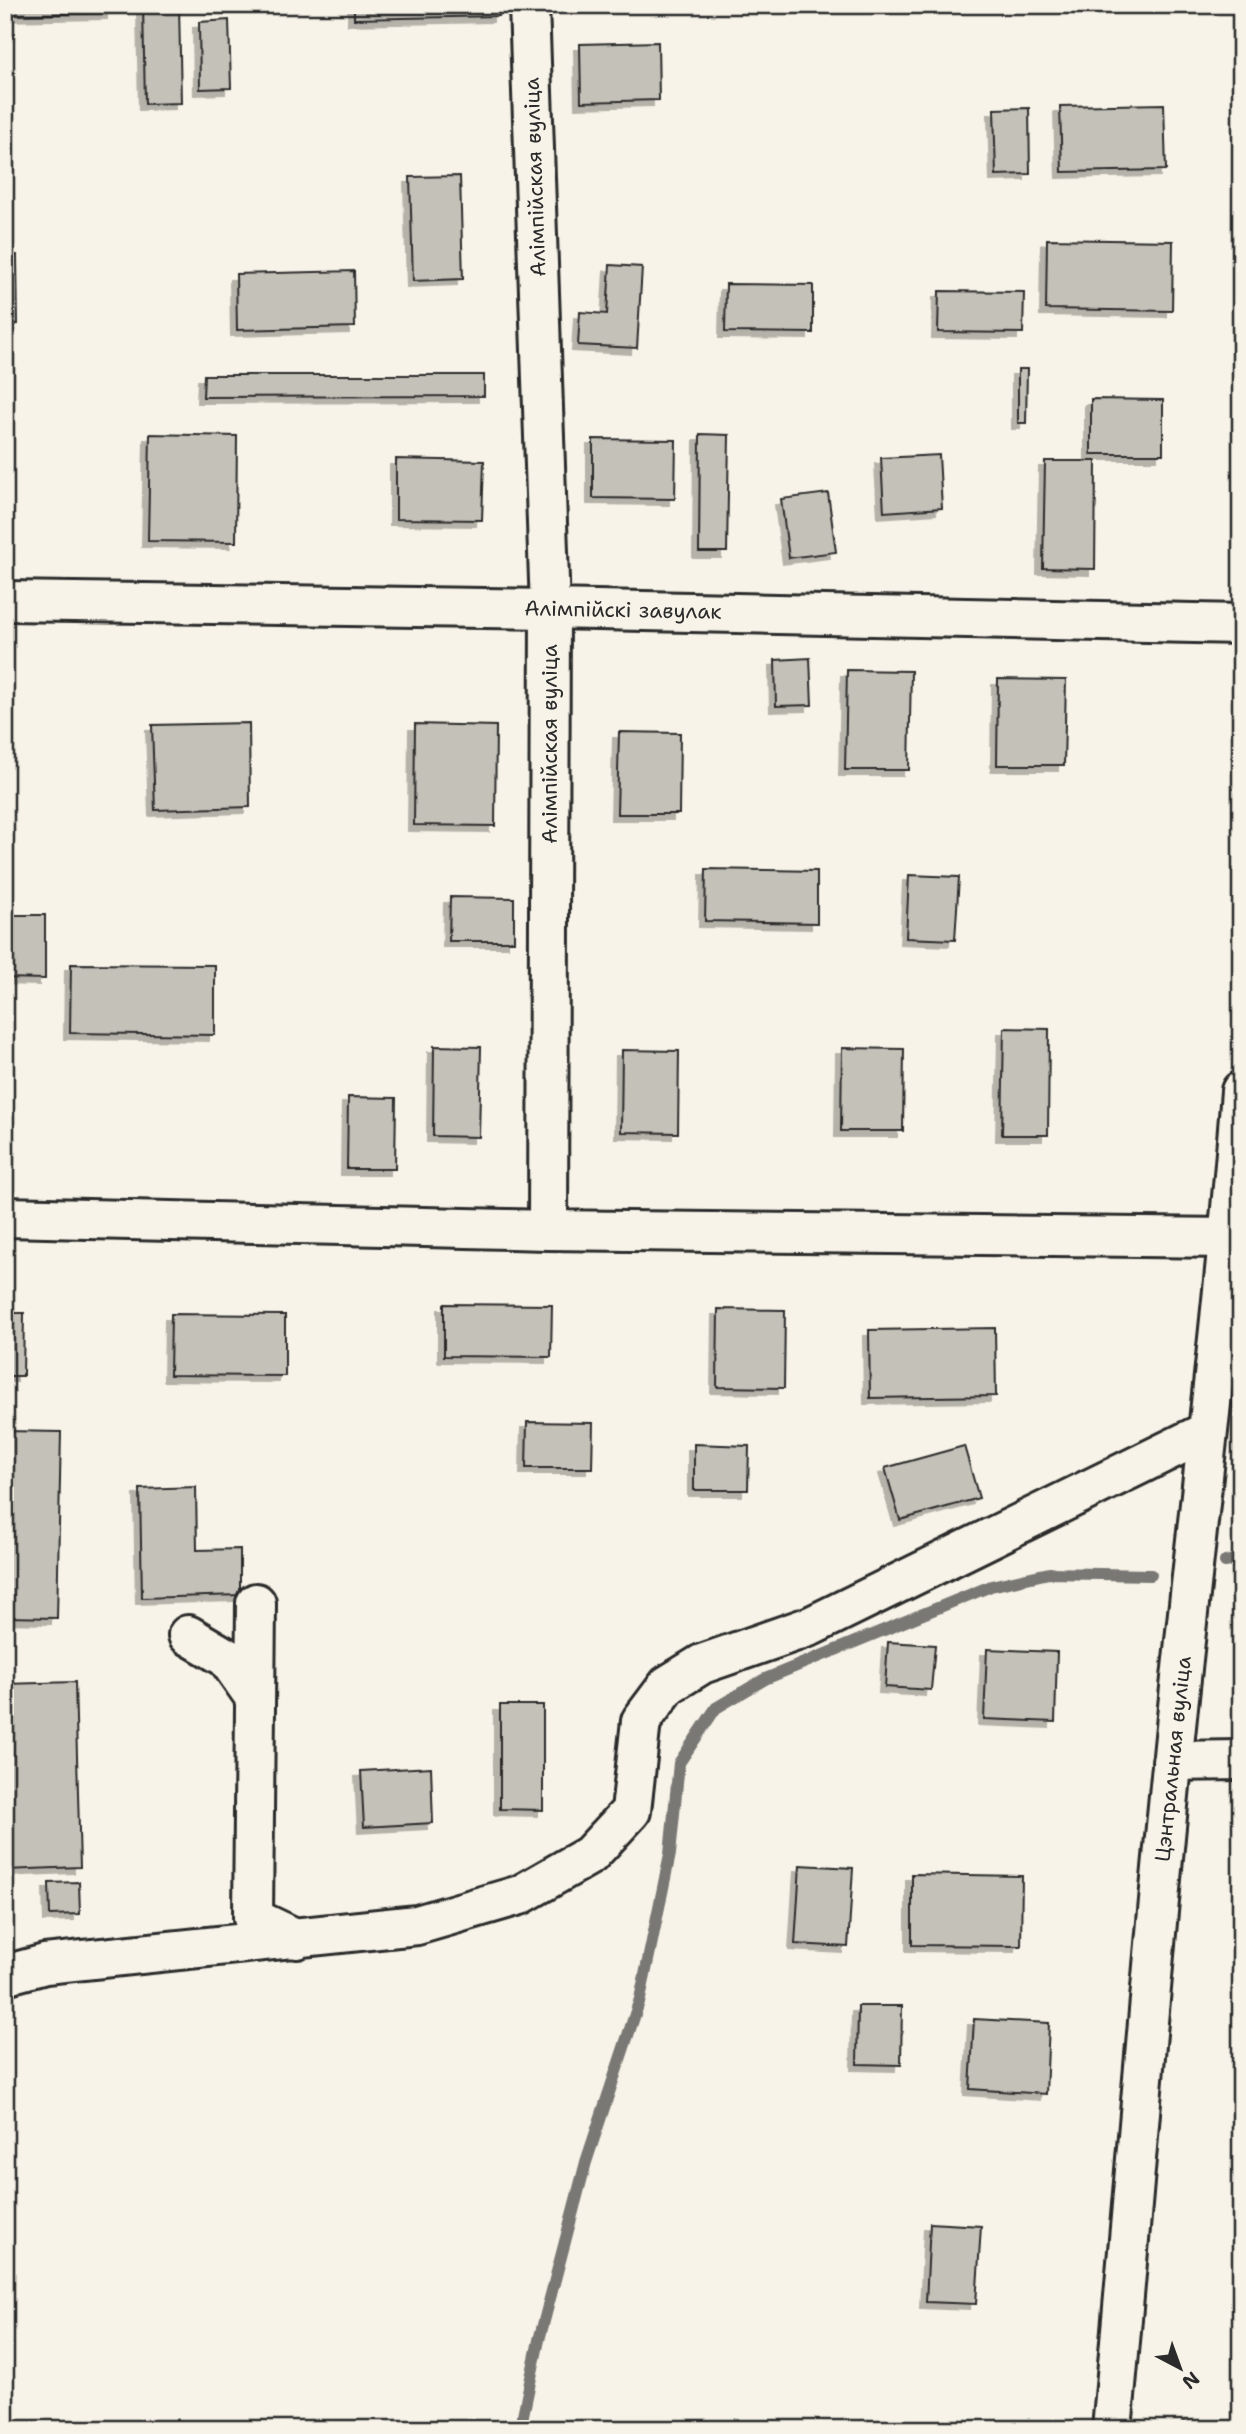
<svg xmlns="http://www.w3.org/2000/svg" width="1246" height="2434" font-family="'Shantell Sans',sans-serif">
	<defs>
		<filter id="shadow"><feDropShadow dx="-6" dy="6" stdDeviation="0" flood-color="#0004"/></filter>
	</defs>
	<rect width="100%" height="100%" fill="#f7f3e8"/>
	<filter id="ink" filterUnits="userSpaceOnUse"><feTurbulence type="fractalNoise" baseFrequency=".0143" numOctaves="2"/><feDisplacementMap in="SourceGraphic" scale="14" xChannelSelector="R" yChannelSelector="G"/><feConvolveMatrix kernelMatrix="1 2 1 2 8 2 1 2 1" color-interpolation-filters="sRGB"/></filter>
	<g filter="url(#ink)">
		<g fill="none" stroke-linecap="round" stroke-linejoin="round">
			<path stroke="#7a7874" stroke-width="12" d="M 1225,1562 L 1241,1559
				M 520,2429 L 539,2340 L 586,2162 L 640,1999 L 670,1854 L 679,1763 L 716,1708 L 765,1679 L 991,1586 L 1049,1573 L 1151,1575"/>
		</g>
		<path fill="#c4c1b9" stroke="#2b2b2b" stroke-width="2" filter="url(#shadow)" d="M 5,5 L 113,5 L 113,13 L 5,15 Z
			M 143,5 L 179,5 L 181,103 L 145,104 Z
			M 354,5 L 499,5 L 499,16 L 354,19 Z
			M 229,20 L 231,88 L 200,89 L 199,22 Z
			M 658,42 L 659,100 L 581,102 L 580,44 Z
			M 1164,104 L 1166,170 L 1062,172 L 1060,106 Z
			M 1029,108 L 1030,174 L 996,175 L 994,109 Z
			M 460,176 L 463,279 L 413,281 L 410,177 Z
			M 1047,239 L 1173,241 L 1172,311 L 1046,309 Z
			M 17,255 L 18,324 L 5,325 L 5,256 Z
			M 610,265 L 642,267 L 637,348 L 578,345 L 580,312 L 607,314 Z
			M 354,271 L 355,327 L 237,330 L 236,274 Z
			M 726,284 L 813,285 L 813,333 L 725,332 Z
			M 939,291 L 1024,292 L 1023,333 L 938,332 Z
			M 1018,369 L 1027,369 L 1026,423 L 1018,423 Z
			M 204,375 L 484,375 L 484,396 L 203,397 Z
			M 1091,399 L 1163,400 L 1163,454 L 1091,454 Z
			M 150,434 L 237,436 L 236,542 L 148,541 Z
			M 700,434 L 729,435 L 727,552 L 699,552 Z
			M 593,439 L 676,440 L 675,499 L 593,498 Z
			M 939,455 L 942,508 L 884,512 L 881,458 Z
			M 396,459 L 484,461 L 482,520 L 396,519 Z
			M 1045,461 L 1096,461 L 1095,569 L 1043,568 Z
			M 828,493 L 836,552 L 789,558 L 781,499 Z
			M 810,658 L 812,705 L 776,706 L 775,660 Z
			M 847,670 L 911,671 L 909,770 L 845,770 Z
			M 998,679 L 1066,680 L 1064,765 L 997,765 Z
			M 249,723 L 250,807 L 155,810 L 152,725 Z
			M 415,724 L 496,726 L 495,826 L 414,825 Z
			M 619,732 L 680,733 L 679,814 L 617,814 Z
			M 706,869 L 817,871 L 817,923 L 705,921 Z
			M 909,875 L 959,877 L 955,940 L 906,938 Z
			M 450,897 L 514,898 L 514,941 L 449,941 Z
			M 5,915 L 45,915 L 45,979 L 5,978 Z
			M 71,964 L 215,965 L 215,1035 L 70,1033 Z
			M 1004,1028 L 1049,1029 L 1048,1135 L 1002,1135 Z
			M 434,1046 L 481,1047 L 479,1137 L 433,1136 Z
			M 842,1048 L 904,1049 L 903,1131 L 841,1131 Z
			M 622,1050 L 679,1051 L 678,1133 L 621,1132 Z
			M 348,1097 L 396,1098 L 395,1169 L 347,1169 Z
			M 444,1304 L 552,1305 L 551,1357 L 444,1356 Z
			M 718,1309 L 785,1310 L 784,1388 L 717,1387 Z
			M 5,1313 L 24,1313 L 23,1376 L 5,1376 Z
			M 171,1314 L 285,1315 L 285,1376 L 170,1375 Z
			M 995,1328 L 996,1396 L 870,1398 L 869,1330 Z
			M 527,1422 L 593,1423 L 592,1468 L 526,1468 Z
			M 5,1431 L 61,1432 L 57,1618 L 5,1617 Z
			M 694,1444 L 749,1446 L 748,1490 L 694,1490 Z
			M 964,1446 L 979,1498 L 900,1520 L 885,1468 Z
			M 196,1487 L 197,1550 L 240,1549 L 240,1595 L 142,1598 L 140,1489 Z
			M 888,1642 L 935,1645 L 931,1690 L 885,1687 Z
			M 987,1649 L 1057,1652 L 1055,1722 L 984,1719 Z
			M 75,1682 L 80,1867 L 5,1870 L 5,1684 Z
			M 500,1705 L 543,1705 L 543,1810 L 500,1809 Z
			M 431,1767 L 433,1823 L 364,1827 L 361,1771 Z
			M 800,1865 L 853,1868 L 848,1947 L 795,1944 Z
			M 912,1874 L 1022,1876 L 1021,1946 L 912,1945 Z
			M 79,1882 L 80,1914 L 50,1915 L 49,1883 Z
			M 858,2006 L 902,2006 L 901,2065 L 857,2064 Z
			M 974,2019 L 1049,2023 L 1046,2094 L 970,2089 Z
			M 930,2223 L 981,2226 L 976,2304 L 926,2302 Z
			M 1183,2422 L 1238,2429 L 1182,2429 Z"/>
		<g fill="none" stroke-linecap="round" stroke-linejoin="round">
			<defs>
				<path id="minor" d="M 529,5 L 550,609 L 548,1230
					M 5,601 L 550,609 L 1241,624
					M 5,1217 L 548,1230 L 1230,1238
					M 256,1603 L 253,1918 L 297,1939
					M 188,1635 L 227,1658 L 255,1698
					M 1172,1761 L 1241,1760
					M 5,1975 L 45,1964 L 417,1925 L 520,1895 L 590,1855 L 631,1811 L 641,1721 L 668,1685 L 702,1664 L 811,1626 L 1206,1432
					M 1112,2429 C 1133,2205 1150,1980 1173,1756 C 1195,1534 1224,1313 1241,1091"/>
			</defs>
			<use href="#minor" stroke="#2b2b2b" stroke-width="44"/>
			<use href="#minor" stroke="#f7f3e8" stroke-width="38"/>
		</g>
	</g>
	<g text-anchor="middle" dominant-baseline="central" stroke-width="5" stroke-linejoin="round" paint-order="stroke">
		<g font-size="21" fill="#2b2b2b" stroke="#f7f3e8">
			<text transform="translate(535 177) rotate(-92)">Алімпійская вуліца</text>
			<text transform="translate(623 610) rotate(1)">Алімпійскі завулак</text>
			<text transform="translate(550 744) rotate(-90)">Алімпійская вуліца</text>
			<text transform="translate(1173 1759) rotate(-84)">Цэнтральная вуліца</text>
		</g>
	</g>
	<rect width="1246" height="2434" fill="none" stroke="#f7f3e8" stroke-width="28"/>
	<rect x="14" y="14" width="1218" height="2406" fill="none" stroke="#2b2b2b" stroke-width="2.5" filter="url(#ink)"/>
	<g transform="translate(1180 2368) rotate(139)" stroke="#f7f3e8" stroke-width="5" paint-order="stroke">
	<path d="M0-5L12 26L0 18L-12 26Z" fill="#2b2b2b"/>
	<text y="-10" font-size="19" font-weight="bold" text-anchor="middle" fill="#2b2b2b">N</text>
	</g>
</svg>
